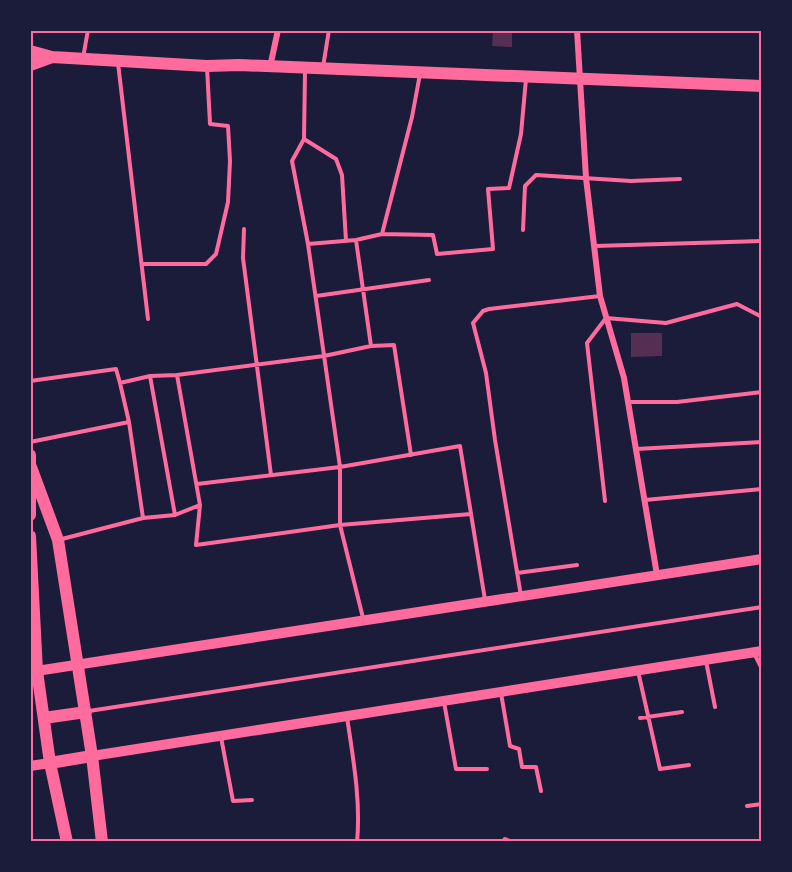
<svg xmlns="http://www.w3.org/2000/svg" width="792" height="872" font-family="'Public Sans',sans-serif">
	<rect width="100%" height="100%" fill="#1b1b3a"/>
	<path fill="#542f53" d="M 493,30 L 512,30 L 512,47 L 492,46 Z
		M 631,333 L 662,333 L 662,356 L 631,357 Z"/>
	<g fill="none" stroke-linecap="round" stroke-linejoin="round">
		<path stroke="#ff6b9d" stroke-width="4" d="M 83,58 L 88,30
			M 118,63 L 148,319
			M 323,67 L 329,30
			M 305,71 L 304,139 L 292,161 L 308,244 L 340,467 L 340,525 L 363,618
			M 304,139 L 336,159 L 342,175 L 346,241
			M 244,229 L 243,258 L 271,475
			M 523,230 L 525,186 L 536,175 L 631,181 L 680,179
			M 382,234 L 433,235 L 437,254 L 493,249 L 488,189 L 509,188 L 521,134 L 526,79
			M 356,240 L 371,346
			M 308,244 L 356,240 L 382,234 L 412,117 L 420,74
			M 595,246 L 762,241
			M 143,264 L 206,264 L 216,254 L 228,202 L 230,161 L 228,126 L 210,124 L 207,67
			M 316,296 L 429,280
			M 177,375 L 200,505
			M 150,376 L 175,515
			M 30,381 L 116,369 L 120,383 L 150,376 L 177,375 L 324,356 L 371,346 L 394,345 L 411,455
			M 120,383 L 129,422 L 143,518
			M 628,402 L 677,402 L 762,392
			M 30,442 L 129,422
			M 636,449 L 762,442
			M 197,484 L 340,467 L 460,446 L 485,600
			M 645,500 L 762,489
			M 605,501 L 587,343 L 606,318 L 666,323 L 737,304 L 762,317
			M 62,539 L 143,518 L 175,515 L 200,505 L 196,545 L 340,525 L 471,514
			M 517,573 L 577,565
			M 521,596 L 495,440 L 486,373 L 473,323 L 483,311 L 489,309 L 600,296
			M 754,653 L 762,669
			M 706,661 L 715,707
			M 638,671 L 660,769 L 689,765
			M 501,693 L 510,746 L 519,749 L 522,767 L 536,767 L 541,791
			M 444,702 L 456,769 L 487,769
			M 89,711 L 762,607
			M 347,717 C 353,758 361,801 357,842
			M 640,718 L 682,712
			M 221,737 L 233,801 L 252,800
			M 747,806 L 762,804
			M 502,842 L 505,839 L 512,842"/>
		<path stroke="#ff6b9d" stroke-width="6" d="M 577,30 L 586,178 L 600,296 L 624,378 L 657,575
			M 270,67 L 278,30"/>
		<path stroke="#ff6b9d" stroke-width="10" d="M 30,672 L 762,559
			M 92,756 L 762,651
			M 30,766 L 50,763"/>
		<path stroke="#ff6b9d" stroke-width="12" d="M 30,51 L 52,57 L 207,66 L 239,65 L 762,86
			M 30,65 L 52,57
			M 30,455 L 30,515
			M 31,467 L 58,540 L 92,756 L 102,842
			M 30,536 L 37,671 L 50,763 L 67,842
			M 44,718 L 86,712
			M 50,763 L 92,756"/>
	</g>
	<rect width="792" height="872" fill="none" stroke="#1b1b3a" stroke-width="63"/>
	<rect x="32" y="32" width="728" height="808" fill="none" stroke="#ff6b9d" stroke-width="2"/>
</svg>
